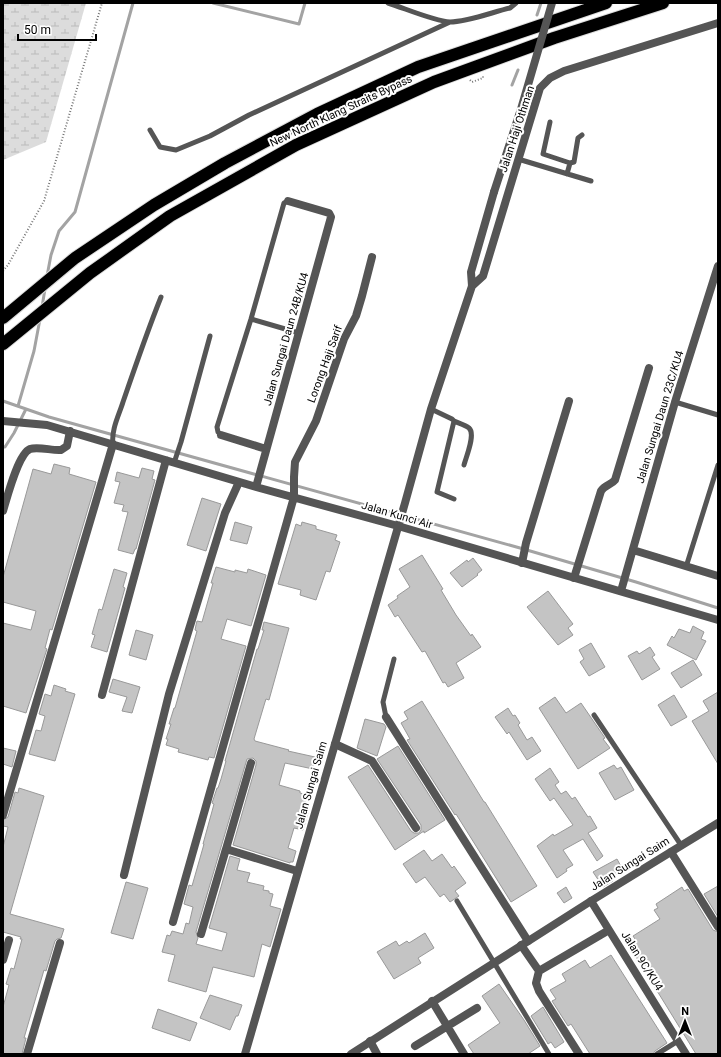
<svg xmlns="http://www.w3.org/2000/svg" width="721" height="1057" font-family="Roboto,sans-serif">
	<defs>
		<pattern id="wetland-marsh" width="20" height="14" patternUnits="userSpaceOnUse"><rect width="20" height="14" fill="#dcdcdc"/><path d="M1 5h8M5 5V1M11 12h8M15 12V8" fill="none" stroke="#bbb"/></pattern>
	</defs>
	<rect width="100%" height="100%" fill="#fff"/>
	<path fill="url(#wetland-marsh)" d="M 3,3 L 86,3 L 46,142 L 3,160 Z"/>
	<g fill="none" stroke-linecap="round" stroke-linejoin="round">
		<path stroke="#a3a3a3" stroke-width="3" d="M 213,3 L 299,24 L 305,3
			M 537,15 L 541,3
			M 512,85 L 518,70
			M 47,276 L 51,255 L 59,231 L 75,212 L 133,3
			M 42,307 L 45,289
			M 3,401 L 49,417 L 520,548 L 636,582 L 718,608
			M 18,406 L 34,351 L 40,319
			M 3,447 L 5,447 L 14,433 L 26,409"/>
	</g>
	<path fill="#c4c4c4" stroke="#999" d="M 54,464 L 70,468 L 69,474 L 96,482 L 52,630 L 50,629 L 45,648 L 47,649 L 26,713 L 3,706 L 3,623 L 31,630 L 36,611 L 3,602 L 3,577 L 33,469 L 51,474 Z
		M 142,468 L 154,471 L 152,479 L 155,480 L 136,549 L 135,549 L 133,554 L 118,550 L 128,512 L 122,511 L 124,505 L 114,503 L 120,482 L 115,481 L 117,472 L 139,478 Z
		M 202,498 L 221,504 L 206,551 L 187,545 Z
		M 235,522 L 252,527 L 247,544 L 230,540 Z
		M 302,522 L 316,526 L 316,529 L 337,535 L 335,540 L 340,542 L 330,572 L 326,571 L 316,600 L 300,595 L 301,590 L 278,584 L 296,524 L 301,526 Z
		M 422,555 L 443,589 L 441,590 L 456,615 L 471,636 L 472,634 L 481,647 L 456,663 L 464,678 L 448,687 L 445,682 L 443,683 L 425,651 L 422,652 L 398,615 L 395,617 L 388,605 L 398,598 L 397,596 L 410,587 L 399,569 Z
		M 473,558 L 482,570 L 477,574 L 478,575 L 462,587 L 450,573 L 467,560 L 468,562 Z
		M 216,567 L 235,572 L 235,570 L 247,573 L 248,569 L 266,575 L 251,626 L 227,619 L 221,639 L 246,646 L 214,758 L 209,757 L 208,760 L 178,752 L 179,749 L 166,745 L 168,739 L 166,739 L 171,724 L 169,724 L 174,708 L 175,708 L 197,631 L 195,630 L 196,625 L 197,621 L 202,622 L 213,583 L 211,583 Z
		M 114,569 L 127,573 L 123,587 L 125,588 L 107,652 L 91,647 L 95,635 L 92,634 L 99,609 L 102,610 Z
		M 548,591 L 573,624 L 568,628 L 573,635 L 558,645 L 527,607 Z
		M 264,622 L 289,628 L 269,700 L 266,699 L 265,702 L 254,739 L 255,741 L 289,750 L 288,751 L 315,757 L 313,769 L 285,763 L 279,785 L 300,791 L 300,793 L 307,795 L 302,811 L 308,813 L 303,830 L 294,828 L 288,848 L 296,851 L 293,862 L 290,862 L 290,863 L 233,845 L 256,765 L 256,761 L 253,758 L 247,759 L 196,932 L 198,938 L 196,944 L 222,951 L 227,933 L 209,928 L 230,856 L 240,859 L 237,870 L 250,873 L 247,882 L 264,886 L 263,890 L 269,891 L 269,893 L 273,894 L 270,906 L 281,909 L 270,947 L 262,944 L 254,977 L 213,967 L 206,992 L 168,981 L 175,955 L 162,952 L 167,935 L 170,936 L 172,931 L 183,934 L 186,923 L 189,924 L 193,907 L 184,904 L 189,885 L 192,886 L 204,844 L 203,844 L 214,804 L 212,803 L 217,788 L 218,788 L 221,779 L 226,761 L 225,761 L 257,649 L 258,649 L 264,630 L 262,630 Z
		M 693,626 L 704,632 L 701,639 L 706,641 L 696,660 L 667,645 L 672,636 L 674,638 L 679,629 L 690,633 Z
		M 136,630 L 153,635 L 146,660 L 129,655 Z
		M 591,643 L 605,667 L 589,676 L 580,662 L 584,659 L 579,650 Z
		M 650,647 L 655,655 L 652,657 L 660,669 L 642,680 L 628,656 L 637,651 L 639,654 Z
		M 693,660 L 702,675 L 681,688 L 671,673 Z
		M 113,679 L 140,687 L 132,713 L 122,711 L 127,697 L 109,692 Z
		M 54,685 L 66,689 L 65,691 L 75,694 L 55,761 L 29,754 L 36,730 L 41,731 L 45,716 L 39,714 L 45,694 L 51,696 Z
		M 718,692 L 718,764 L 692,721 L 709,711 L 703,701 Z
		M 674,695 L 687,717 L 671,726 L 658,705 Z
		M 555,697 L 566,713 L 581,703 L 605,738 L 603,739 L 610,748 L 578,769 L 539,708 Z
		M 422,701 L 484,802 L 485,802 L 537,886 L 511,902 L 456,814 L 455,815 L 407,740 L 410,739 L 401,723 L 408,719 L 404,712 Z
		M 508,708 L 513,716 L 515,715 L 520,723 L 518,725 L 527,740 L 532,737 L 541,751 L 527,760 L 509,732 L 507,734 L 495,717 Z
		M 365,719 L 384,724 L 386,727 L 377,756 L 357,748 Z
		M 398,746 L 445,820 L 424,833 L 424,831 L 395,850 L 348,777 L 368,765 L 411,831 L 414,833 L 419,833 L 421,830 L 421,825 L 377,759 Z
		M 3,748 L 16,751 L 12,767 L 3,764 Z
		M 614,765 L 617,769 L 621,767 L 634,790 L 615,800 L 599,773 Z
		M 550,768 L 559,782 L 555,785 L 561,794 L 566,791 L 572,799 L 575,797 L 588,817 L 590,816 L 597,828 L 588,833 L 603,856 L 597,861 L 583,839 L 563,850 L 573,865 L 566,869 L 567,871 L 557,878 L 537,846 L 553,834 L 554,836 L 573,825 L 554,798 L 550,801 L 535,779 Z
		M 19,788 L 44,796 L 10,914 L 64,929 L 61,938 L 57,939 L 55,941 L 46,971 L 44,970 L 24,1038 L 26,1038 L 22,1054 L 7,1054 L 3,1053 L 3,1007 L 9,985 L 6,984 L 11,968 L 14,969 L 22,939 L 20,939 L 21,937 L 3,932 L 3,847 L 8,827 L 3,826 L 3,820 L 8,817 L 15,792 L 18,793 Z
		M 424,850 L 432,861 L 442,854 L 452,868 L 454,866 L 466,883 L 455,891 L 459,896 L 450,902 L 444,894 L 440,897 L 425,877 L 416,883 L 403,864 Z
		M 617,859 L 623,870 L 611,878 L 613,881 L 603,887 L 593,872 Z
		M 126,882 L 148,888 L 133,939 L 111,933 Z
		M 718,886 L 718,917 L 704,894 Z
		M 566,887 L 572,898 L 564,903 L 557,893 Z
		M 682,887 L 684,891 L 688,889 L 713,930 L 718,932 L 718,1054 L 696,1054 L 630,947 L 637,942 L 633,936 L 660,919 L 654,910 L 658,908 L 656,904 Z
		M 425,933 L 434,948 L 418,958 L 421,963 L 394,979 L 377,952 L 396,941 L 399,946 L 407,941 L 409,943 Z
		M 611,955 L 667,1043 L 655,1051 L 653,1054 L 590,1054 L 571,1024 L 568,1026 L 552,1001 L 556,999 L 550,990 L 566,981 L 562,974 L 585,960 L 590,968 Z
		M 499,984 L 524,1020 L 540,1046 L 528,1054 L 474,1054 L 468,1045 L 500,1023 L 482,996 Z
		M 210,995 L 242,1005 L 238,1016 L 236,1016 L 230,1030 L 200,1018 Z
		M 543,1007 L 564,1042 L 555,1048 L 551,1042 L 548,1044 L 547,1042 L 531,1016 Z
		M 158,1009 L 197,1023 L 190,1041 L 152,1028 Z"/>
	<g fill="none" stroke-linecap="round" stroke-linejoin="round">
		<defs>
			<path id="motorway" d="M 3,318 L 75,258 L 154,205 L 225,163 L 317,114 L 418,67 L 606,3
				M 3,344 L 90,273 L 170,216 L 296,145 L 434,82 L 554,38 L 663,3"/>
		</defs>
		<use href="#motorway" stroke="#dbdbdb" stroke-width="14"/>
		<path stroke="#777" stroke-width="2" stroke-dasharray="1 2" stroke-linecap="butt" d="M 470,80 L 472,82 L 483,78 L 483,75
			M 3,271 L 8,265 L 44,201 L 102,3"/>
		<path stroke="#555" stroke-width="5" d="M 388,3 C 404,8 434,21 450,22 C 467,22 493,12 510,8 L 516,3
			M 550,122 L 543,154 L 570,163 L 574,162 L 578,138 L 582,135
			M 150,130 L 160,147 L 176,150 L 210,136 L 249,115 L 450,22
			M 518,159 L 591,181
			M 567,174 L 570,163
			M 251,319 L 299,333
			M 675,402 L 718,415
			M 431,409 L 452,419 L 454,421 L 437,492 L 454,499
			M 454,421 C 458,423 465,425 469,428 C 476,434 466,457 464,465
			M 221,435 L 218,432 L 217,427 L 251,319 L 284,203 L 288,201
			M 113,444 C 111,430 119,415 123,402 C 135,367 147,332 161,297
			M 174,463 L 181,442 L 210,336
			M 686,567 L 718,465
			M 594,715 L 681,845
			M 386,717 L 383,702 L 394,659
			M 457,901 L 549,1054
			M 657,1054 L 678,1041"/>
		<path stroke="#555" stroke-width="8" d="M 3,421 L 47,425 L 256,487 L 398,526
			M 221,435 L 266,449
			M 256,487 L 331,217 L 329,213 L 288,201
			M 3,511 C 7,498 18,454 30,449 C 38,446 53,451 61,450 L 67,446 L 70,431
			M 633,550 L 718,576
			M 522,563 L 526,543 L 569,401
			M 574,578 L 601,491 C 605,485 611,485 615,480 L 649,368
			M 621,591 L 675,402 L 718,266
			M 102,695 L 166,460
			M 386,717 L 528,941
			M 335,744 L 372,761 L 416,828
			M 251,763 L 226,849 L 297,871
			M 3,815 L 113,444
			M 671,852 L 718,927
			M 124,875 L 169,694 L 225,513 L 239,482
			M 591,901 L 686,1054
			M 173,922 L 294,497 L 294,477 L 295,462 L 316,421 L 344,339 L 356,316 L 362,296 L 372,257
			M 201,934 L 226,849
			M 521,945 L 539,971 L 536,983 L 539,991 L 579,1054
			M 3,960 L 9,940
			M 539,971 L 609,930
			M 432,1001 L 464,1054
			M 370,1041 L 377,1054
			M 415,1046 L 477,1008
			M 27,1054 L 60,943"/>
		<path stroke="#555" stroke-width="8" d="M 472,286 L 483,276 L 540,88 L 550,78 L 564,71 L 718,23
			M 398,526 L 718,620
			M 245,1054 L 405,503 L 431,409 L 472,286 L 471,272 L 494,192
			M 351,1054 L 591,901 L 718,823"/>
		<use href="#motorway" stroke="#000" stroke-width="12"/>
		<path stroke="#555" stroke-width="8" d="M 494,192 L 521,109 L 552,3"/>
	</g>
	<g text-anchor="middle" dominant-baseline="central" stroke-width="4" stroke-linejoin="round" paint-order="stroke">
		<g font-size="11" fill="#000" stroke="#fff">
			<text transform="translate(341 111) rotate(-25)">New North Klang Straits Bypass</text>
			<text transform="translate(517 129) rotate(-72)">Jalan Haji Othman</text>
			<text transform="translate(286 339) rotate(-74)">Jalan Sungai Daun 24B/KU4</text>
			<text transform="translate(325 364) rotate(-70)">Lorong Haji Sarif</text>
			<text transform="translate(660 417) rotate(-73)">Jalan Sungai Daun 23C/KU4</text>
			<text transform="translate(397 515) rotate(16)">Jalan Kunci Air</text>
			<text transform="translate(311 785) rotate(-74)">Jalan Sungai Saim</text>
			<text transform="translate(630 864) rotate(-32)">Jalan Sungai Saim</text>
			<text transform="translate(642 961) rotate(58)">Jalan 9C/KU4</text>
		</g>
	</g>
	<rect width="721" height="1057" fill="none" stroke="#000000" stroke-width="8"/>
	<g transform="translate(685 1021)" stroke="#ffffff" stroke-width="3" paint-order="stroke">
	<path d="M0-3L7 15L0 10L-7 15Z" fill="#000000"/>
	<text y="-6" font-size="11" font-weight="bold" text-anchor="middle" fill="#000000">N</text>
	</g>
	<path d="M18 34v6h78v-6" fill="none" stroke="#000000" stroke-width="2"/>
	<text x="24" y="34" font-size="12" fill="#000000" stroke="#ffffff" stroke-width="3" paint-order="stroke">50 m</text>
</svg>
